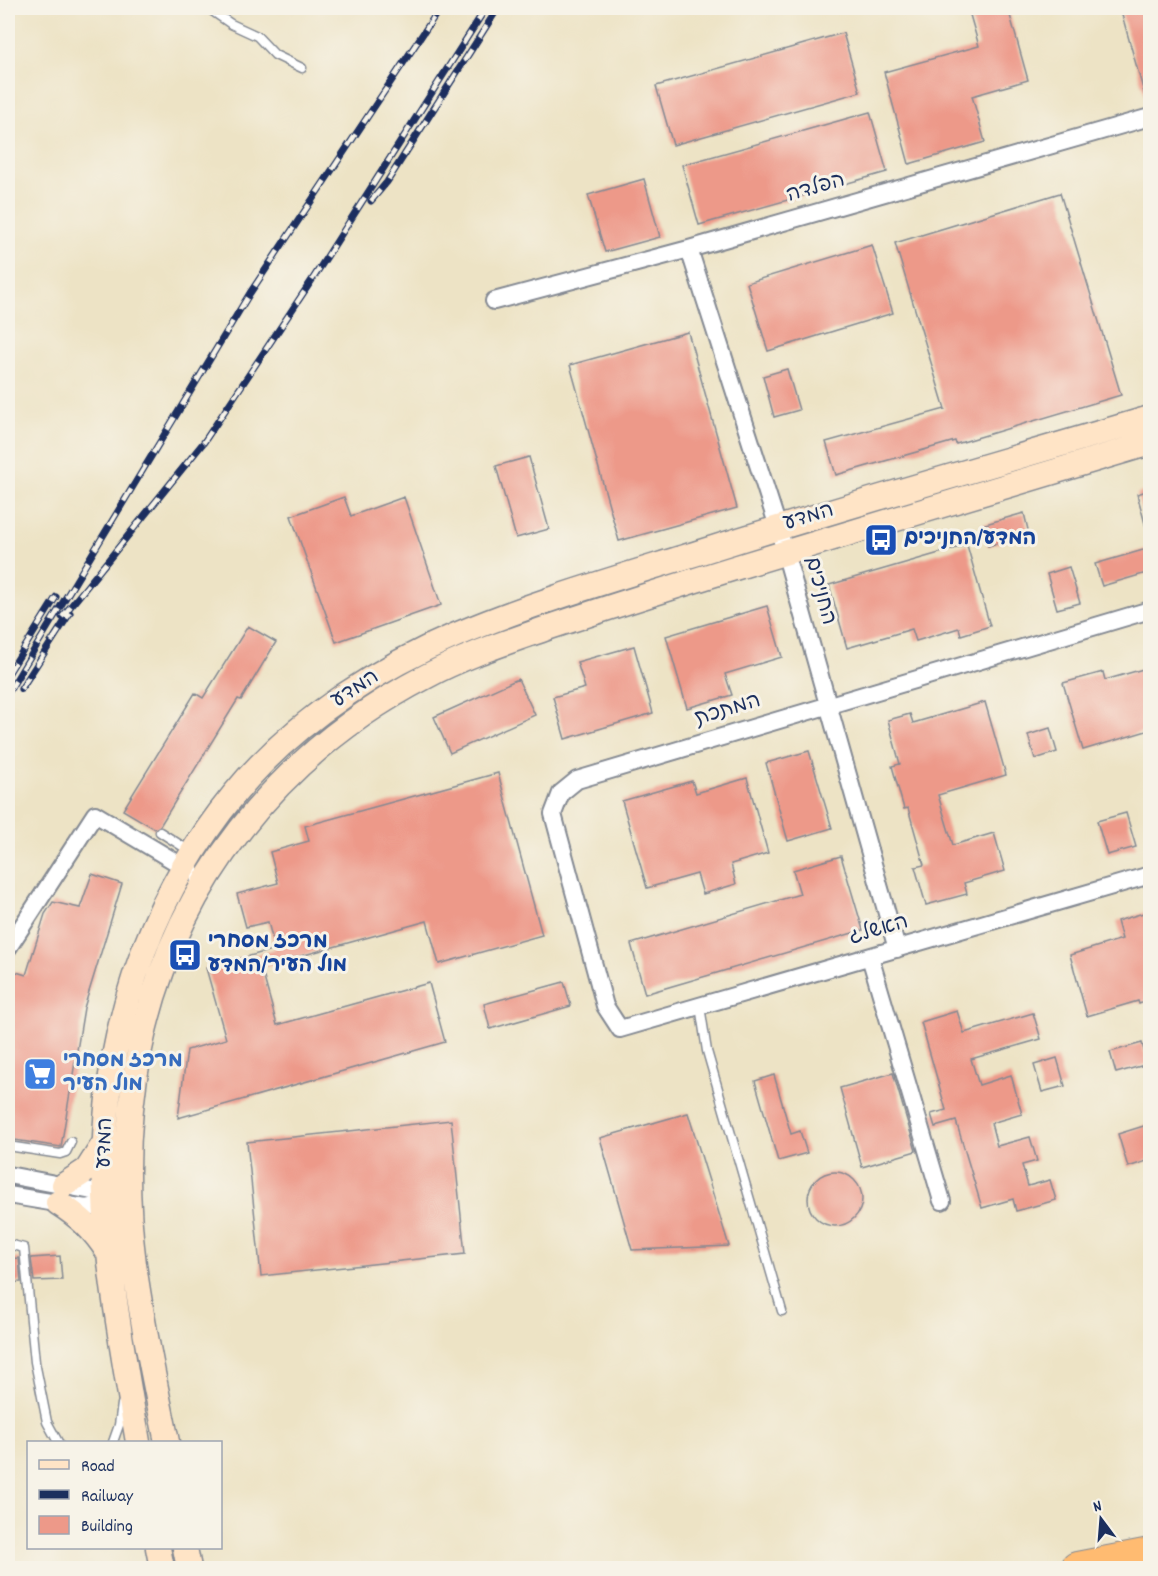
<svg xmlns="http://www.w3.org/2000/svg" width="1158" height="1576" font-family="Dekko,'Playpen Sans Hebrew',sans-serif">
	<rect width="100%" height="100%" fill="#f7f3e8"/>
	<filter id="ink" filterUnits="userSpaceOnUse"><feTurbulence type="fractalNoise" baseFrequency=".0167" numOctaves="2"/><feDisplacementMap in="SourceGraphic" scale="12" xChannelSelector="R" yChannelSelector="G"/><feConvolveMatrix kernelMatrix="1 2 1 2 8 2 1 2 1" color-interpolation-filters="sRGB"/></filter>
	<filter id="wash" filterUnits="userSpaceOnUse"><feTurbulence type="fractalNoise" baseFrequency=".008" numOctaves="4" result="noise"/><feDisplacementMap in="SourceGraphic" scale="24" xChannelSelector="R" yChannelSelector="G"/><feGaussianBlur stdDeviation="1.35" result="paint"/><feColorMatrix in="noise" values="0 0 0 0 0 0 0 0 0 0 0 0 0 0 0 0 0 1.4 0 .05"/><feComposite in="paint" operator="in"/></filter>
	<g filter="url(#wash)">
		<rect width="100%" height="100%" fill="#ede3c5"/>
		<g id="blocks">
			<path fill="#ed9989" d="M 968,8 L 1008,8 L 1028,80 L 972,96 L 985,142 L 909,164 L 884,72 L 979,46 Z
				M 1120,8 L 1149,8 L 1150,13 L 1150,102 L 1147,103 Z
				M 843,33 L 860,92 L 673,145 L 656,86 Z
				M 870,112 L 887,172 L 699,225 L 682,165 Z
				M 644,179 L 660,237 L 605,252 L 588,195 Z
				M 1060,193 L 1121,395 L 956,444 L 955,441 L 836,475 L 826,442 L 945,409 L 895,243 Z
				M 872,245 L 893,313 L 768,351 L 747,283 Z
				M 688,332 L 737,508 L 619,541 L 570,365 Z
				M 787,369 L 799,410 L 774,417 L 763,376 Z
				M 529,457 L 549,529 L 516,538 L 496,466 Z
				M 1150,490 L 1150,530 L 1147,531 L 1137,494 Z
				M 344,497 L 351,516 L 404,497 L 441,605 L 336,642 L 291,516 Z
				M 1024,513 L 1029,534 L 988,546 L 982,525 Z
				M 967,545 L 990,626 L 961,635 L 959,628 L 916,641 L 912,629 L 847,648 L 829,585 Z
				M 1150,548 L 1150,572 L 1102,586 L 1095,564 Z
				M 1069,567 L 1080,603 L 1057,609 L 1047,574 Z
				M 767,606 L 782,657 L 725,674 L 732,695 L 687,708 L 666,636 Z
				M 248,626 L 276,642 L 241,700 L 238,699 L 160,826 L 155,829 L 123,810 L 195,693 L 203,698 Z
				M 634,646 L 653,713 L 565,739 L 553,697 L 585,688 L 577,662 Z
				M 1150,667 L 1150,730 L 1083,750 L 1063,683 L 1103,672 L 1105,680 Z
				M 518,679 L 535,715 L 450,753 L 434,717 Z
				M 985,702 L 1006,775 L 938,795 L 953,845 L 994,833 L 1005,871 L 964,883 L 967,894 L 926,905 L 915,867 L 924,865 L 908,808 L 904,809 L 892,766 L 900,764 L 888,720 L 910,714 L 913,723 Z
				M 1050,728 L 1057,752 L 1035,759 L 1028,735 Z
				M 809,751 L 832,828 L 788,841 L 766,763 Z
				M 498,773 L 542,935 L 439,964 L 427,921 L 261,967 L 277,1025 L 429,983 L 445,1042 L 178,1118 L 187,1050 L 226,1039 L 206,968 L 275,949 L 268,922 L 246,927 L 237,894 L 278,883 L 270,852 L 309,841 L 305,826 Z
				M 747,778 L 768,853 L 731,864 L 736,884 L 703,894 L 697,874 L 647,888 L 622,801 L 692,781 L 696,793 Z
				M 1126,813 L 1136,847 L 1107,855 L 1097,821 Z
				M 841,856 L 863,930 L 645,994 L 631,944 L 800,894 L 793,870 Z
				M 92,874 L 122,884 L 84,1008 L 61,1147 L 8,1139 L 8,979 L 10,970 L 26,975 L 45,914 L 53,902 L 80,908 Z
				M 1150,911 L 1150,1000 L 1139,1004 L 1138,1001 L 1087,1016 L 1070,955 L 1122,939 L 1117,921 Z
				M 564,982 L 571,1006 L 490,1029 L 484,1004 Z
				M 957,1011 L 964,1033 L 1033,1013 L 1041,1039 L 971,1059 L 979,1085 L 1011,1075 L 1022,1114 L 991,1123 L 997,1146 L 1030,1137 L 1037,1161 L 1022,1165 L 1028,1186 L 1050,1180 L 1056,1200 L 1016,1211 L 1013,1199 L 982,1208 L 956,1121 L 935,1127 L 931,1114 L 946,1110 L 921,1022 Z
				M 1142,1043 L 1148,1064 L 1116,1073 L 1110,1052 Z
				M 1057,1058 L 1065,1086 L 1042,1092 L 1034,1065 Z
				M 893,1073 L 916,1151 L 862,1167 L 840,1088 Z
				M 774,1075 L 791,1134 L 800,1131 L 807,1153 L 778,1161 L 755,1081 Z
				M 688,1113 L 729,1246 L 632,1250 L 600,1138 Z
				M 451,1120 L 465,1254 L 261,1276 L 247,1142 Z
				M 1150,1124 L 1150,1160 L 1128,1167 L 1118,1134 Z
				M808 1199a27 27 0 1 1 54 0a27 27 0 1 1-54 0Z
				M 60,1256 L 62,1280 L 34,1281 L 31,1258 Z
				M 19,1258 L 21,1282 L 8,1283 L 8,1259 Z"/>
		</g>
	</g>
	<g filter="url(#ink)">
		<use href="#blocks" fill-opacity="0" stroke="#848992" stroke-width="1.5"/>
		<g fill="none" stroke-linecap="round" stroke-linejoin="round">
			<defs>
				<path id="lane" d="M 208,8 L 231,24 L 257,36 L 275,55 L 302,68
					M 160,832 L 193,853 L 195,885
					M 700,1006 L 707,1051 L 782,1311
					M 8,1146 L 60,1154 L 66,1152 L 71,1142
					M 8,1244 L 24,1248 L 35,1362 L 47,1422 L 58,1442
					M 113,1442 L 119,1425 L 122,1404"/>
				<path id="street" d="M 689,249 L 778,527 L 897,949
					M 494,301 L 689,249 L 1150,117
					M 1150,610 L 577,780 L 561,793 L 553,814 L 605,1006 L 620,1029 L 1150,875
					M 8,948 L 95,814 L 184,867
					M 870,957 L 942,1201
					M 8,1175 L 113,1195
					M 8,1195 L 86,1208 L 116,1203"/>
				<path id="secondary" d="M 64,1185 L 87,1170 L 105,1142
					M 58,1203 C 80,1217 94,1230 108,1252
					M 138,1442 C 119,1329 95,1214 108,1098 C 121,981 169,867 248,778 C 304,716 380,667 456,635 C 536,601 621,577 704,551 C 852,504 1002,462 1150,418
					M 167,1442 C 155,1383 142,1324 134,1264 C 125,1194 126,1118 140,1049 C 173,885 279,753 427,676 C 466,655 508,642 550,627 C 610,607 670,588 731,569 C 870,526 1011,485 1150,443
					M 158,1548 L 162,1568
					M 185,1548 L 189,1568"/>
				<path id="highway" d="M 1077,1568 L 1150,1554"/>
			</defs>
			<use href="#lane" stroke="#848992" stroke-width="11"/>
			<use href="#street" stroke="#848992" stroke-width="20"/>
			<use href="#secondary" stroke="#848992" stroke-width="27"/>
			<use href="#highway" stroke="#848992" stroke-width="34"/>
			<use href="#lane" stroke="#fff" stroke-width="8"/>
			<use href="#street" stroke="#fff" stroke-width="16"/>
			<use href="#secondary" stroke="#ffe4c6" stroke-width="24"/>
			<use href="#highway" stroke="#ffbb71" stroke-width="32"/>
			<defs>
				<path id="rail" d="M 371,201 L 387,182 L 498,8
					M 62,617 L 204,442 L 312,280 L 486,8
					M 8,674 L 56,597
					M 21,689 L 70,613
					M 8,693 L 250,293 L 440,8"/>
			</defs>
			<use href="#rail" stroke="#1b2f5e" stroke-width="7"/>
			<use href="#rail" stroke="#f7f3e8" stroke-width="4.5" stroke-dasharray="14" stroke-linecap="butt"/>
		</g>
	</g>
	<defs>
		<symbol id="bus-square" viewBox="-11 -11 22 22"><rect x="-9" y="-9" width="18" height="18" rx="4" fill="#1a4fb4" stroke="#f7f3e8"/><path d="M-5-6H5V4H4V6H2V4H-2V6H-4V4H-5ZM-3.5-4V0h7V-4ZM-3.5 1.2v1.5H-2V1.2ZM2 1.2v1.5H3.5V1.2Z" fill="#fff"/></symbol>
		<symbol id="supermarket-square" viewBox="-11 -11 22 22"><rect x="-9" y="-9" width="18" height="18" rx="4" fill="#3f7fe0" stroke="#f7f3e8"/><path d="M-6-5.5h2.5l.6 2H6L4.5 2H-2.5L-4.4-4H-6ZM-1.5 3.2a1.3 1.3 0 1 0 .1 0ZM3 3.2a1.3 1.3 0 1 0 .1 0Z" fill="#fff"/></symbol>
	</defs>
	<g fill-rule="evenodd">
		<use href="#bus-square" x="862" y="521" width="38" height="38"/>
		<use href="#bus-square" x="166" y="936" width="38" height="38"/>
		<use href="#supermarket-square" x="21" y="1055" width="38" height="38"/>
	</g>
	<g text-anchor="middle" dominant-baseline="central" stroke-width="6" stroke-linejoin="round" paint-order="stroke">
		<g font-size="21" fill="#1b2f5e" stroke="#f7f3e8">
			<text transform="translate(816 189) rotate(-16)">הפלדה</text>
			<text transform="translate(809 518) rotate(-16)">המדע</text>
			<text transform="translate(819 591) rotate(75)">החניכים</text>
			<text transform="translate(356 690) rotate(-33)">המדע</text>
			<text transform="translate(728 711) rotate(-17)">המתכת</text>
			<text transform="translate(879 931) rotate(-16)">האשלג</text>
			<text transform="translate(106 1143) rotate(-88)">המדע</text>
		</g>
		<g font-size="21" font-weight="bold" fill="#164399" stroke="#f7f3e8" text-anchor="start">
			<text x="904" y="540">המדע/החניכים</text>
			<text x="208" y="943">מרכז מסחרי<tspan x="208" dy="24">מול העיר/המדע</tspan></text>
		</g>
		<g font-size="21" font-weight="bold" fill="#366cbe" stroke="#f7f3e8" text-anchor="start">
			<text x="63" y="1062">מרכז מסחרי<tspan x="63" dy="24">מול העיר</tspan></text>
		</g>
	</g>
	<rect width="1158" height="1576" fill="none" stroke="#f7f3e8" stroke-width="30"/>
	<rect x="27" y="1441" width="195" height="108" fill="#f7f3e8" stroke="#9fa5b1" stroke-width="1.5"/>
	<rect x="39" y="1460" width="30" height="9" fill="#ffe4c6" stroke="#9fa5b1" stroke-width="1.5"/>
	<text x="81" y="1471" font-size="18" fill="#1b2f5e">Road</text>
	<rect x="39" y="1490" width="30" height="9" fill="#1b2f5e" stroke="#9fa5b1" stroke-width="1.5"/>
	<text x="81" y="1501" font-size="18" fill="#1b2f5e">Railway</text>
	<rect x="39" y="1516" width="30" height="18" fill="#ed9989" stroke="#9fa5b1" stroke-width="1.5"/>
	<text x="81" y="1531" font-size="18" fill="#1b2f5e">Building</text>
	<g transform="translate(1101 1519) rotate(344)" stroke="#f7f3e8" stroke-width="4.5" paint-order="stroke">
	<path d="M0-4.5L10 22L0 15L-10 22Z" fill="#1b2f5e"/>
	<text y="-9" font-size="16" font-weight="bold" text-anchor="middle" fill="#1b2f5e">N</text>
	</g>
</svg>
